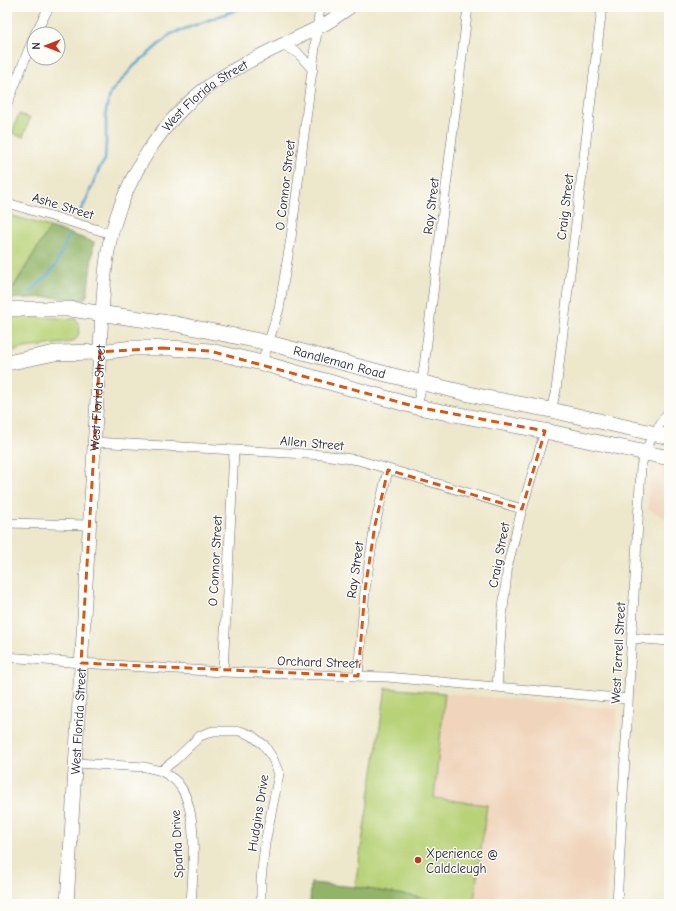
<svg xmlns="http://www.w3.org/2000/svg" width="676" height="911" font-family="'Comic Neue',sans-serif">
	<rect width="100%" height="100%" fill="#fdfcf7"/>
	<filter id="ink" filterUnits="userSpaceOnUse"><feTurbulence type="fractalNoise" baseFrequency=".025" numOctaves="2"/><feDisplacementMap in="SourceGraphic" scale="8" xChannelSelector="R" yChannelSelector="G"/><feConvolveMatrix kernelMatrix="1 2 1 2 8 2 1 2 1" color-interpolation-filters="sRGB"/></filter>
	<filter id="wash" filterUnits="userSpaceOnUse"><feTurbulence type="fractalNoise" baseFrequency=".012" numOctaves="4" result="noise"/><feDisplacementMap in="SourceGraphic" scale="16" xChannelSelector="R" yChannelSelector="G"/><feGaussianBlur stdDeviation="0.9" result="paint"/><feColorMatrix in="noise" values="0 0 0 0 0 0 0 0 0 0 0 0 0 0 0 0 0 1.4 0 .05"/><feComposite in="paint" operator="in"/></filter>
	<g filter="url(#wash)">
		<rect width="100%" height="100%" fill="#ede7cb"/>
		<path fill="#f0d5bc" d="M 655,465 L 669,470 L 669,520 L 648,509 L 651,467 Z
			M 445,693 L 617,709 L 606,904 L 418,904 L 418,897 L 447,902 L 486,805 L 434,798 Z"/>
		<path fill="#b8d277" stroke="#6d7a59" d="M 19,114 L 30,118 L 23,137 L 12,133 Z
			M 7,214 L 50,227 L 7,297 Z
			M 23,316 L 76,319 L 80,327 L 78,337 L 72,342 L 25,348 L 7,353 L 7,318 Z
			M 386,688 L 445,693 L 434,798 L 487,805 L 474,901 L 447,902 L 355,887 Z"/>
		<path fill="#92b468" stroke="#5a6b52" d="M 50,227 L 94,242 L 87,296 L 83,300 L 51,297 L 7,299 Z
			M 311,883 L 355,887 L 418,897 L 418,904 L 310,904 Z"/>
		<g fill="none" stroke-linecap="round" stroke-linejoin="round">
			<path stroke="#53a4ce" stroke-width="2.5" d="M 80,211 L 85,203 L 99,169 L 105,160 L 106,143 L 106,110 L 111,92 L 134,66 L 171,34 L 244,7
				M 30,292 L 47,276 L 56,265 L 69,235"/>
		</g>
	</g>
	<g filter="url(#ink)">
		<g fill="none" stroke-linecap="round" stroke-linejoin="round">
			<defs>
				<path id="minor" d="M 35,34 L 49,7
					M 280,45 L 297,52 L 313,70
					M 7,105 L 34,36
					M 7,203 L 112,234
					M 262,363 L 279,309 L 291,238 L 320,7
					M 417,407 L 422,383 L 468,7
					M 551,410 L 556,390 L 602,7
					M 94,442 L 323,455 L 358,460 L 522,509
					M 7,523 L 89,525
					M 632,638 L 669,641
					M 7,657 L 81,663 L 223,672 L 387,677 L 628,699
					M 223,672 L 234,451
					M 358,676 L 365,590 L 375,525 L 388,470
					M 497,687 L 502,617 L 508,564 L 522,509 L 545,431
					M 75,763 L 145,767 L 161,771 L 175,760 L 200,736 L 213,731 L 240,731 L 251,735 L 264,745 L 273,759 L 279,774 L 265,843 L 261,880 L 261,904
					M 161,771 C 168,775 176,779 180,786 C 199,813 193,872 191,904
					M 617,904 L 641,467 C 646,444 656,430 669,411"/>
				<g id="secondary">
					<path id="s1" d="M 67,904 L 102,314 C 104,287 105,259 112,232 C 127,176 162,120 210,85 C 219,78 230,72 241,66 C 265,52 291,41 317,28 C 329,23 339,14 350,7"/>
				</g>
				<g id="primary">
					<path id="s2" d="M 7,309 L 70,309 L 176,324 L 269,343 L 390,375 L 482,397 L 551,410 L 669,437"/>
					<path d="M 7,363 L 55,353 L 100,352 L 133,348 L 171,348 L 210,351 L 262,363 L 417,407 L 545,431 L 669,458"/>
				</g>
			</defs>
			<use href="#minor" stroke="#69676d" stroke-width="10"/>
			<use href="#secondary" stroke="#69676d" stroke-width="14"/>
			<use href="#primary" stroke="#69676d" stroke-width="16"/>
			<use href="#minor" stroke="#fff" stroke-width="9"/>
			<use href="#secondary" stroke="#fff" stroke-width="13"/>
			<use href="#primary" stroke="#fff" stroke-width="15"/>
		</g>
	</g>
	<path fill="none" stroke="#de560e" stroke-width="3" stroke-dasharray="8 5" stroke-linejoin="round" d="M 162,348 L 210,351 L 417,407 L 545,431 L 522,509 L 388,470 L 375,525 L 365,590 L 358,676 L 81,663 L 100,352 Z"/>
	<circle fill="#c8321e" stroke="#fdfcf7" stroke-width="1.5" cx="418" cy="860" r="4"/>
	<g text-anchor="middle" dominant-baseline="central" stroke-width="3" stroke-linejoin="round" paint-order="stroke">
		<g font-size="13" fill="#22223b" stroke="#fdfcf7">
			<text stroke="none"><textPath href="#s1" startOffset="843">West Florida Street</textPath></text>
			<text transform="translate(285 185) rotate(-83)">O Connor Street</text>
			<text transform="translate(63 206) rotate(17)">Ashe Street</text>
			<text transform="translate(431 206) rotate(-83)">Ray Street</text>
			<text transform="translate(565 207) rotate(-83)">Craig Street</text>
			<text stroke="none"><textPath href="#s2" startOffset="338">Randleman Road</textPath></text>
			<text stroke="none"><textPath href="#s1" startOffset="507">West Florida Street</textPath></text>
			<text transform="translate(312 443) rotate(5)">Allen Street</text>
			<text transform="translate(499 555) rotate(-79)">Craig Street</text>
			<text transform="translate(215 561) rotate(-87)">O Connor Street</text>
			<text transform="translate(355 570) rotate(-82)">Ray Street</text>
			<text transform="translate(618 653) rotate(-87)">West Terrell Street</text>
			<text transform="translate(318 662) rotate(2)">Orchard Street</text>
			<text stroke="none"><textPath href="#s1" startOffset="183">West Florida Street</textPath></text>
			<text transform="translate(258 813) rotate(-81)">Hudgins Drive</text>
			<text transform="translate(177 844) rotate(-93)">Sparta Drive</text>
		</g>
		<g font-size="13" fill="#22223b" stroke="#fdfcf7" text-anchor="start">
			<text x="426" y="853">Xperience @<tspan x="426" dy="15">Caldcleugh</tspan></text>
		</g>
	</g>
	<rect width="676" height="911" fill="none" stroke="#fdfcf7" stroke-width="24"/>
	<g transform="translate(46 46) rotate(270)"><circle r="19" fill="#fdfcf7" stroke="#a5a5ac"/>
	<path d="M0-3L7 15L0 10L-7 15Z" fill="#c8321e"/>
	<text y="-6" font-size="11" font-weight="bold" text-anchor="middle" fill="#22223b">N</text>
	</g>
</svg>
